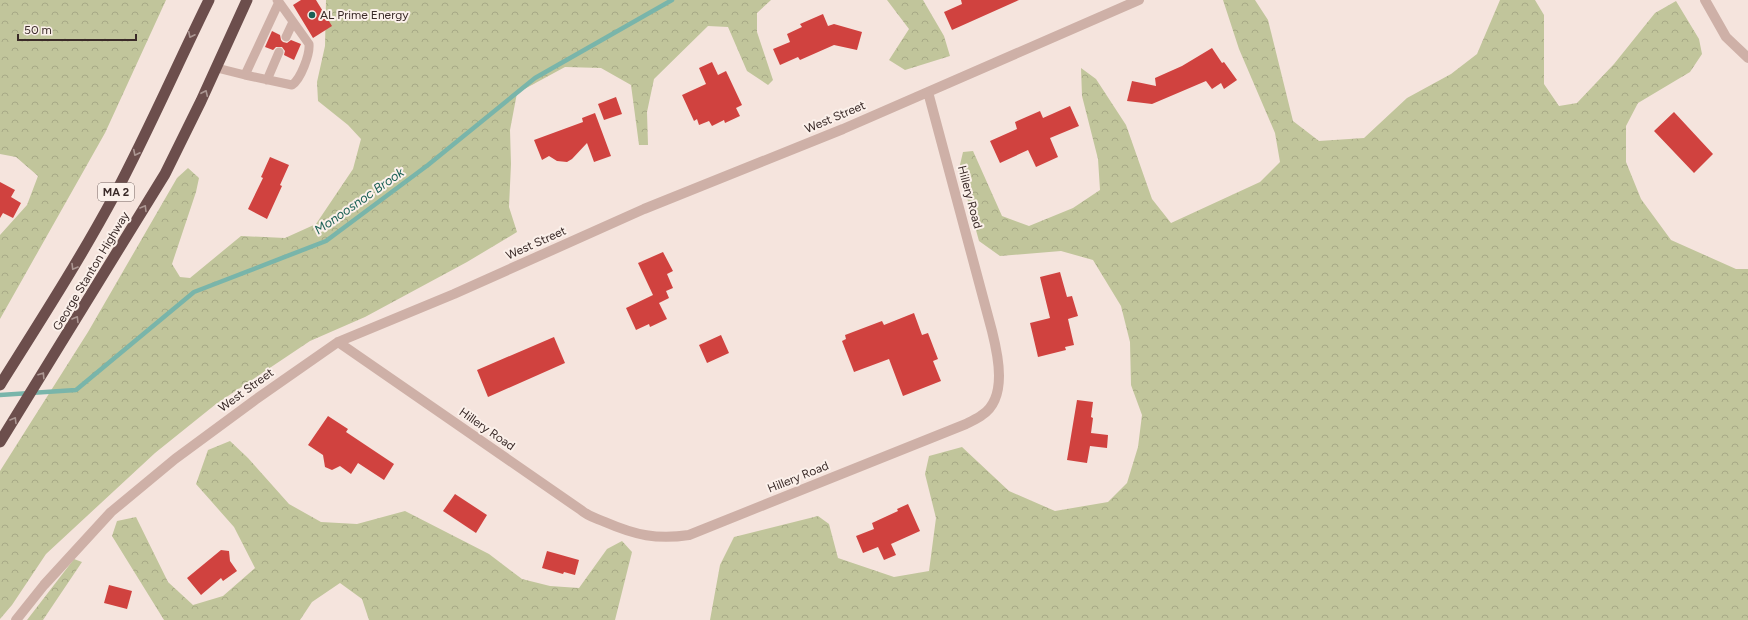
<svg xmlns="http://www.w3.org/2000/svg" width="1748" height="620" font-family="Figtree,sans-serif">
	<defs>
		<pattern id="forest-crowns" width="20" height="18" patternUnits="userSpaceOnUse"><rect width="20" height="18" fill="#c1c59b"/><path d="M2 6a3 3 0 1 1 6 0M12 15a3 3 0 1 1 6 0" fill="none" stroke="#a7a986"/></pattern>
	</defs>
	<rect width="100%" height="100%" fill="#f5e4dd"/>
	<path fill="url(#forest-crowns)" d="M 0,0 L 166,0 L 105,133 L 0,319 L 0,235 L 27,205 L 38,176 L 16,157 L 0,154 Z
		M 326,0 L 771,0 L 757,13 L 757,32 L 773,80 L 768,85 L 747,71 L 728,27 L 708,26 L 654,79 L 647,112 L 648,145 L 639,145 L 631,85 L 601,68 L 565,67 L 517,93 L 510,130 L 511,164 L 509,207 L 517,232 L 467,262 L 365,317 L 310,341 L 216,404 L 155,453 L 46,554 L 12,605 L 0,619 L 0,471 L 88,332 L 177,178 L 188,168 L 199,178 L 196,192 L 172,264 L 180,277 L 190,278 L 241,236 L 285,238 L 316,224 L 353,169 L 361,139 L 348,125 L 318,101 L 317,82 L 325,46 Z
		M 887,0 L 923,0 L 944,36 L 950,56 L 905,70 L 889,60 L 909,29 Z
		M 1223,0 L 1255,0 L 1268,20 L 1293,121 L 1319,141 L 1364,138 L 1407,98 L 1451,74 L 1477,54 L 1500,0 L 1535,0 L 1544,15 L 1544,84 L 1559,106 L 1577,103 L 1614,64 L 1655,13 L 1676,1 L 1699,39 L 1702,54 L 1690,72 L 1638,103 L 1626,126 L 1626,162 L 1641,199 L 1671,240 L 1736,269 L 1748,269 L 1748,620 L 710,620 L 720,565 L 734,537 L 818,516 L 829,524 L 838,558 L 894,577 L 929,571 L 936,518 L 925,474 L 929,456 L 962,447 L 1009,491 L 1055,511 L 1108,502 L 1127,483 L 1138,447 L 1142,415 L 1131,385 L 1130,342 L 1121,306 L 1093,260 L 1061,251 L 1000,256 L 979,241 L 959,169 L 963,152 L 973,151 L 1002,216 L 1029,226 L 1073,208 L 1100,190 L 1098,159 L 1082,96 L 1081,68 L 1096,79 L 1126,125 L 1152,199 L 1171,223 L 1260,182 L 1280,162 L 1275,133 L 1239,49 Z
		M 230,441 L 248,458 L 289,504 L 321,522 L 357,524 L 405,511 L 489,554 L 522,579 L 550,586 L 579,588 L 607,549 L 622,541 L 632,552 L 615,620 L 369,620 L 362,599 L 340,583 L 312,602 L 300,620 L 164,620 L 112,536 L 117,521 L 136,517 L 168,582 L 193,605 L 223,596 L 255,568 L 234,527 L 196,484 L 208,450 Z
		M 74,559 L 82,562 L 43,620 L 27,620 Z"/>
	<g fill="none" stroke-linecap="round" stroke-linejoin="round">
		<path stroke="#79b5aa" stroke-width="4.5" d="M 0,395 L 76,390 L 194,292 L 326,241 L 428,165 L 535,78 L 672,0"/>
	</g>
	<path fill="#d0423f" d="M 301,0 L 316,0 L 332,26 L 313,38 L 293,5 Z
		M 961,0 L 1019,0 L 952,30 L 944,12 L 962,4 Z
		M 823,14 L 828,26 L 834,24 L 862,32 L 857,50 L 834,45 L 800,60 L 798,57 L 780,65 L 773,49 L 790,42 L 787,34 L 802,27 L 800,24 Z
		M 272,31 L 280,35 L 281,40 L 283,42 L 287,43 L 291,40 L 301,44 L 294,60 L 284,55 L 285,51 L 282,47 L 276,47 L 273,50 L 265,47 Z
		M 1212,48 L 1222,63 L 1224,62 L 1237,80 L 1224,89 L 1221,83 L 1212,89 L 1206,81 L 1152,104 L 1127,101 L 1132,81 L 1156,86 L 1155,78 L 1182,66 Z
		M 712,62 L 718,75 L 726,71 L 742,105 L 736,108 L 740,116 L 725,123 L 724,120 L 712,126 L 709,121 L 699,125 L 697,119 L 694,121 L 682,95 L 706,84 L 699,68 Z
		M 616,97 L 622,114 L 604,120 L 598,104 Z
		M 1070,106 L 1079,126 L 1050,138 L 1058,157 L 1036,167 L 1028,150 L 1000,163 L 990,141 L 1017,129 L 1015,122 L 1040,111 L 1043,118 Z
		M 1674,112 L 1713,154 L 1694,173 L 1654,131 Z
		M 595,113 L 611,156 L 594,162 L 587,143 L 572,159 L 567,162 L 557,161 L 549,156 L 542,160 L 534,140 L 583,122 L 582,118 Z
		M 270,157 L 289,165 L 280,185 L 282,186 L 267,219 L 248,209 L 263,178 L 261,177 Z
		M 0,182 L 15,190 L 11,197 L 21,203 L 13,218 L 3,213 L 0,218 Z
		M 663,252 L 673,271 L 667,274 L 673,288 L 666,291 L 669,298 L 659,303 L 667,319 L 650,327 L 649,324 L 636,330 L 626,308 L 653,295 L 638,263 Z
		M 1060,272 L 1067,297 L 1072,296 L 1078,316 L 1068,319 L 1074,345 L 1065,347 L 1066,350 L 1038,357 L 1030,323 L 1050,318 L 1040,277 Z
		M 914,313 L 922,335 L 928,333 L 938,359 L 933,361 L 941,381 L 903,396 L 889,359 L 854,372 L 842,341 L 846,339 L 845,335 L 882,321 L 884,325 Z
		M 721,335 L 729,353 L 707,363 L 699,345 Z
		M 554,337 L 565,363 L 488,397 L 477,370 Z
		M 1077,400 L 1093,402 L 1091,417 L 1093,418 L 1091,433 L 1108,435 L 1107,448 L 1090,446 L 1087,463 L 1067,460 Z
		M 328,416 L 348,429 L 346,432 L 394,464 L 384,480 L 358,463 L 351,474 L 340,466 L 332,470 L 325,467 L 323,455 L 308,445 Z
		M 455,494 L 487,515 L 476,533 L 443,511 Z
		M 908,504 L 920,531 L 891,544 L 896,555 L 884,560 L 878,547 L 863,553 L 856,536 L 874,529 L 872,523 L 898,511 L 897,509 Z
		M 221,550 L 229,551 L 230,561 L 237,571 L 223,581 L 221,578 L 201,595 L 187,578 Z
		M 547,551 L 579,560 L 575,575 L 564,572 L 563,574 L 542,568 Z
		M 109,585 L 132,591 L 127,609 L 104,603 Z"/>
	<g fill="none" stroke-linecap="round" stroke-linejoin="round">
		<path stroke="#ceb0a7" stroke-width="9" d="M 286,37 L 293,22
			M 217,68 L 245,75 L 279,2 L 277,0
			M 245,75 L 292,85 C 301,79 310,54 309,44 L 279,2
			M 267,80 L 279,52"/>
		<path stroke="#ceb0a7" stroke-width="10" d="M 1705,0 L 1726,37 L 1748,58
			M 338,342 L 581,510 C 589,517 596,518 605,522 C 635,535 657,540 689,535 L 966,424 C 971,421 977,419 982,415 C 1008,398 998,355 992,331 L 928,92
			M 16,620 L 44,585 L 111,512 L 175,459 L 255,400 L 338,342 L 454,294 L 644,209 L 843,129 L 1139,0"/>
		<path stroke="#6c4e4c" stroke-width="11" d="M 0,385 C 39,323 79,261 114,196 C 148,132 177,65 209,0
			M 0,442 L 165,174 L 201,101 L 247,0"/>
	</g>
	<defs><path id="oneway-chevron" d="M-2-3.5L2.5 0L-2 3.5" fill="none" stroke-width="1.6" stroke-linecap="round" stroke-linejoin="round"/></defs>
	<g stroke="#ac9793">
		<use href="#oneway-chevron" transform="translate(191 35) rotate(116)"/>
		<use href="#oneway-chevron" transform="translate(205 93) rotate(-65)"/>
		<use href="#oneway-chevron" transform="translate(136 153) rotate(117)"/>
		<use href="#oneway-chevron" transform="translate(144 208) rotate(-59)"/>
		<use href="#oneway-chevron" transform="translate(74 267) rotate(121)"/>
		<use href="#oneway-chevron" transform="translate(76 319) rotate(-59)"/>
		<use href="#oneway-chevron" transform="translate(42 375) rotate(-57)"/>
		<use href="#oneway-chevron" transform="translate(14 420) rotate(-59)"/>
	</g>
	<circle fill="#1a6055" stroke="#fbf0ea" stroke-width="1.5" cx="312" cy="15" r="4"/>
	<g text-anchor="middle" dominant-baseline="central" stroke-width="4" stroke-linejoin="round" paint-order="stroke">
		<rect fill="#fbf0ea" stroke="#746562" stroke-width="1" x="98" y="183" width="36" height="18" rx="3"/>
		<g font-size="11" font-weight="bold" fill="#3a2a28">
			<text x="116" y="192">MA 2</text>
		</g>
		<g font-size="12" fill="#3a2a28" stroke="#fbf0ea" text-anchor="start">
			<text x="320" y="15">AL Prime Energy</text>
		</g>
		<g font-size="12" fill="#3a2a28" stroke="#fbf0ea">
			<text transform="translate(835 117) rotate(-23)">West Street</text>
			<text transform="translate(970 197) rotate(75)">Hillery Road</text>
			<text transform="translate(536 243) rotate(-24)">West Street</text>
			<text transform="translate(91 271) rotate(-59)">George Stanton Highway</text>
			<text transform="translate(246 390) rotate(-36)">West Street</text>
			<text transform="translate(487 429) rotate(35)">Hillery Road</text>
			<text transform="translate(798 477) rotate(-22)">Hillery Road</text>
		</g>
		<g font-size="13" font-style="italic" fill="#1a6055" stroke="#fbf0ea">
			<text transform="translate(359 201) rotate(-35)">Monoosnoc Brook</text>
		</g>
	</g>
	<path d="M18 34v6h118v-6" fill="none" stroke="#3a2a28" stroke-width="2"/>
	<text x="24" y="34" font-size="12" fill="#3a2a28" stroke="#fbf0ea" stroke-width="3" paint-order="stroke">50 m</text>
</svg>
